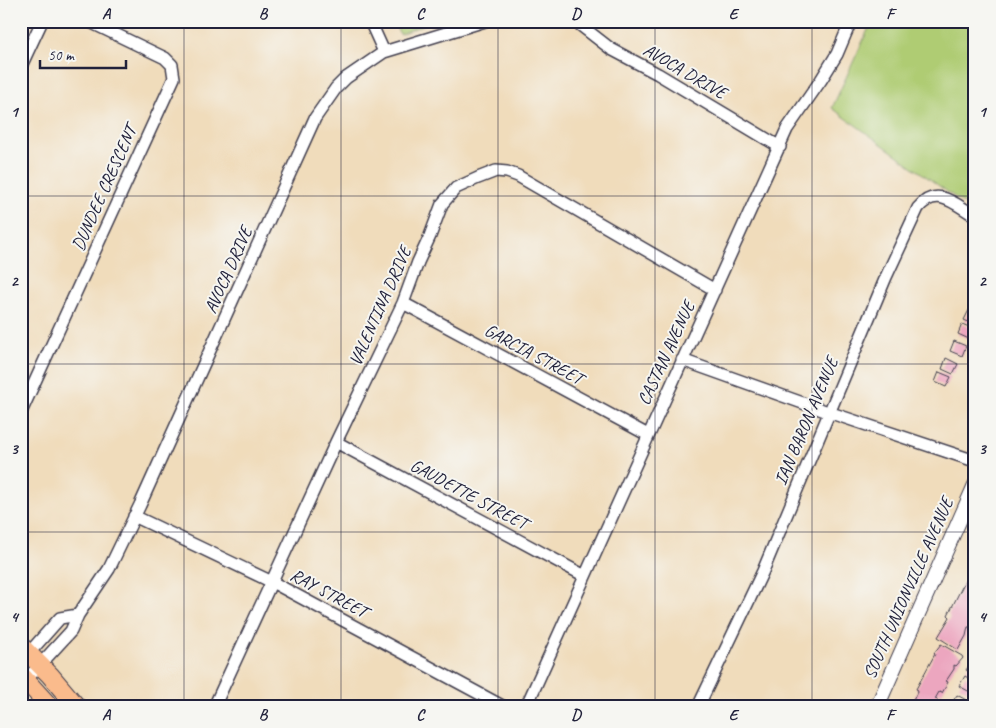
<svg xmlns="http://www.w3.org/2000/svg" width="996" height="728" font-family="Caveat,sans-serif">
	<rect width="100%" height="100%" fill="#f6f6f2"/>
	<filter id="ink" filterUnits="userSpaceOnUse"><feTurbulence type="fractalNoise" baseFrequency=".02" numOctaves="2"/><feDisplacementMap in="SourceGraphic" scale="10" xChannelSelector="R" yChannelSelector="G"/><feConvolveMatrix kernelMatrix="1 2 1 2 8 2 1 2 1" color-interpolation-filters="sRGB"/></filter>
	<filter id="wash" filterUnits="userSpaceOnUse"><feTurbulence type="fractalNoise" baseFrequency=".0096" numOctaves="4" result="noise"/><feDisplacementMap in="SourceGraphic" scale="20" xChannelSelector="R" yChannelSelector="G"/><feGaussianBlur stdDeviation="1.12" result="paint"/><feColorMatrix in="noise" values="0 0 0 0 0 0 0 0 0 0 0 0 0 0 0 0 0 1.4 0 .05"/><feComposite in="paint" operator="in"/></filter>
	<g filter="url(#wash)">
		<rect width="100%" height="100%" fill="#f0dcbb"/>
		<path fill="#afcc73" stroke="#687757" d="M 392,21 L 433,21 L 400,34 Z
			M 872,21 L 975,21 L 975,212 L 832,108 Z"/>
		<g id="blocks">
			<path fill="#eca6bf" d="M 975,297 L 975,310 L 970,308 Z
				M 969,310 L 975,312 L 975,325 L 964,320 Z
				M 962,324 L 974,329 L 969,339 L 958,334 Z
				M 954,341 L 966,346 L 962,356 L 950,351 Z
				M 946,358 L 958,364 L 953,374 L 942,369 Z
				M 939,372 L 951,377 L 946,387 L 935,382 Z
				M 975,560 L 975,583 L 966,578 Z
				M 965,581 L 975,588 L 975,618 L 970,627 L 968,627 L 966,636 L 958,650 L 938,637 L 950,617 L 948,615 Z
				M 941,644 L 962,656 L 963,658 L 956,666 L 954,665 L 954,669 L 946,681 L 948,682 L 945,688 L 942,693 L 939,692 L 935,699 L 942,702 L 938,707 L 910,707 L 918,690 L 916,689 L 935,654 L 934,653 Z
				M 972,661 L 975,662 L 975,676 L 966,670 Z
				M 965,676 L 975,682 L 970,692 L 959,686 Z
				M 957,695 L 968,701 L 965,707 L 955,707 L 951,704 Z"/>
		</g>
	</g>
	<g filter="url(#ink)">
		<use href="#blocks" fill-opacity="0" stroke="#413e4e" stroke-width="1"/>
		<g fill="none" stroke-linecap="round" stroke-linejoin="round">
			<defs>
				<path id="minor" d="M 370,21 L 384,52
					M 575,21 L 611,49 L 658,74 L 780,147
					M 21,66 L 42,21
					M 403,303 L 648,435
					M 682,360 L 828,412 L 975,461
					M 21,412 L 174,78 L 172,65 L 165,58 L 88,21
					M 336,442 L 585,576
					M 134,516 L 272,582 L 504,707
					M 29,653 L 60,618 L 78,615
					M 26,680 L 71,631 L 78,615 L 109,569 L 140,505 L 315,118 L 336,88 L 346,78 L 384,52 L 485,21
					M 214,707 L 336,442 L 403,303 L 418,262 L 430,236 L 442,204 L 456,188 L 478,178 L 496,171 L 507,172 L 518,176 L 715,290
					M 526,707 L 787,129 L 821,80 L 837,54 L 851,21
					M 698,707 L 763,571 L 886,277 L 918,208 C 937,185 955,204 975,216"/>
				<path id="tertiary" d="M 877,707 L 975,485"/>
				<path id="primary" d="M 21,646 L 50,675 L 77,707
					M 21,675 L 50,707"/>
			</defs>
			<use href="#minor" stroke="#413e4e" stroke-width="14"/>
			<use href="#tertiary" stroke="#413e4e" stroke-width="16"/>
			<use href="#primary" stroke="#413e4e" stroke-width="20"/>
			<use href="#minor" stroke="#fff" stroke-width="11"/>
			<use href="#tertiary" stroke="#fff" stroke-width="14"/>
			<use href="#primary" stroke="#fabb8c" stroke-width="18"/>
		</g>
	</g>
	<path fill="none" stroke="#22223b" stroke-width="1" stroke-opacity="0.55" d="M 184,21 L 184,707M 341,21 L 341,707M 498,21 L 498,707M 655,21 L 655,707M 812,21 L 812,707M 21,196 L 975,196M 21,364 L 975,364M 21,532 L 975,532"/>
	<g text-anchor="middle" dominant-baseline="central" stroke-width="4" stroke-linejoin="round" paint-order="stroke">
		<g font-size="18" fill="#22223b" stroke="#f6f6f2">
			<text transform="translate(685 71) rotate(30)">AVOCA DRIVE</text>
			<text transform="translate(104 188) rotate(-66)">DUNDEE CRESCENT</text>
			<text transform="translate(228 270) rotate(-66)">AVOCA DRIVE</text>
			<text transform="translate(380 306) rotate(-66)">VALENTINA DRIVE</text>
			<text transform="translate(666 353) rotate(-65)">CASTAN AVENUE</text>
			<text transform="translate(534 354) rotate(28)">GARCIA STREET</text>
			<text transform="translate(806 421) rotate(-67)">IAN BARON AVENUE</text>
			<text transform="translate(469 494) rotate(28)">GAUDETTE STREET</text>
			<text transform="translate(908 588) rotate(-66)">SOUTH UNIONVILLE AVENUE</text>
			<text transform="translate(329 593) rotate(28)">RAY STREET</text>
		</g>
	</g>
	<rect width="996" height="728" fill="none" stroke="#f6f6f2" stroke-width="55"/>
	<path d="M40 60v8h86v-8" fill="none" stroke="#22223b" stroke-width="2.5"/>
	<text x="48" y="60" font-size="15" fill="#22223b" stroke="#f6f6f2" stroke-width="4" paint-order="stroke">50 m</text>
	<rect x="28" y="28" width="940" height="672" fill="none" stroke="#22223b" stroke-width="2"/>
	<g font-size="16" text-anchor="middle" font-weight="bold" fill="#22223b">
		<text x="106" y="19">A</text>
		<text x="263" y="19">B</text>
		<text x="420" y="19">C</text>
		<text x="576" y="19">D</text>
		<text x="733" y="19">E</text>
		<text x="890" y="19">F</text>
		<text x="14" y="117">1</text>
		<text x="982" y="117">1</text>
		<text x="14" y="286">2</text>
		<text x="982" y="286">2</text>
		<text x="14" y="454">3</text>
		<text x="982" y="454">3</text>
		<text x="14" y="622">4</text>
		<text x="982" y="622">4</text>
		<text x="106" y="720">A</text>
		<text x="263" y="720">B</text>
		<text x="420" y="720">C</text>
		<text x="576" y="720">D</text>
		<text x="733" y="720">E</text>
		<text x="890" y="720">F</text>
	</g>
</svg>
